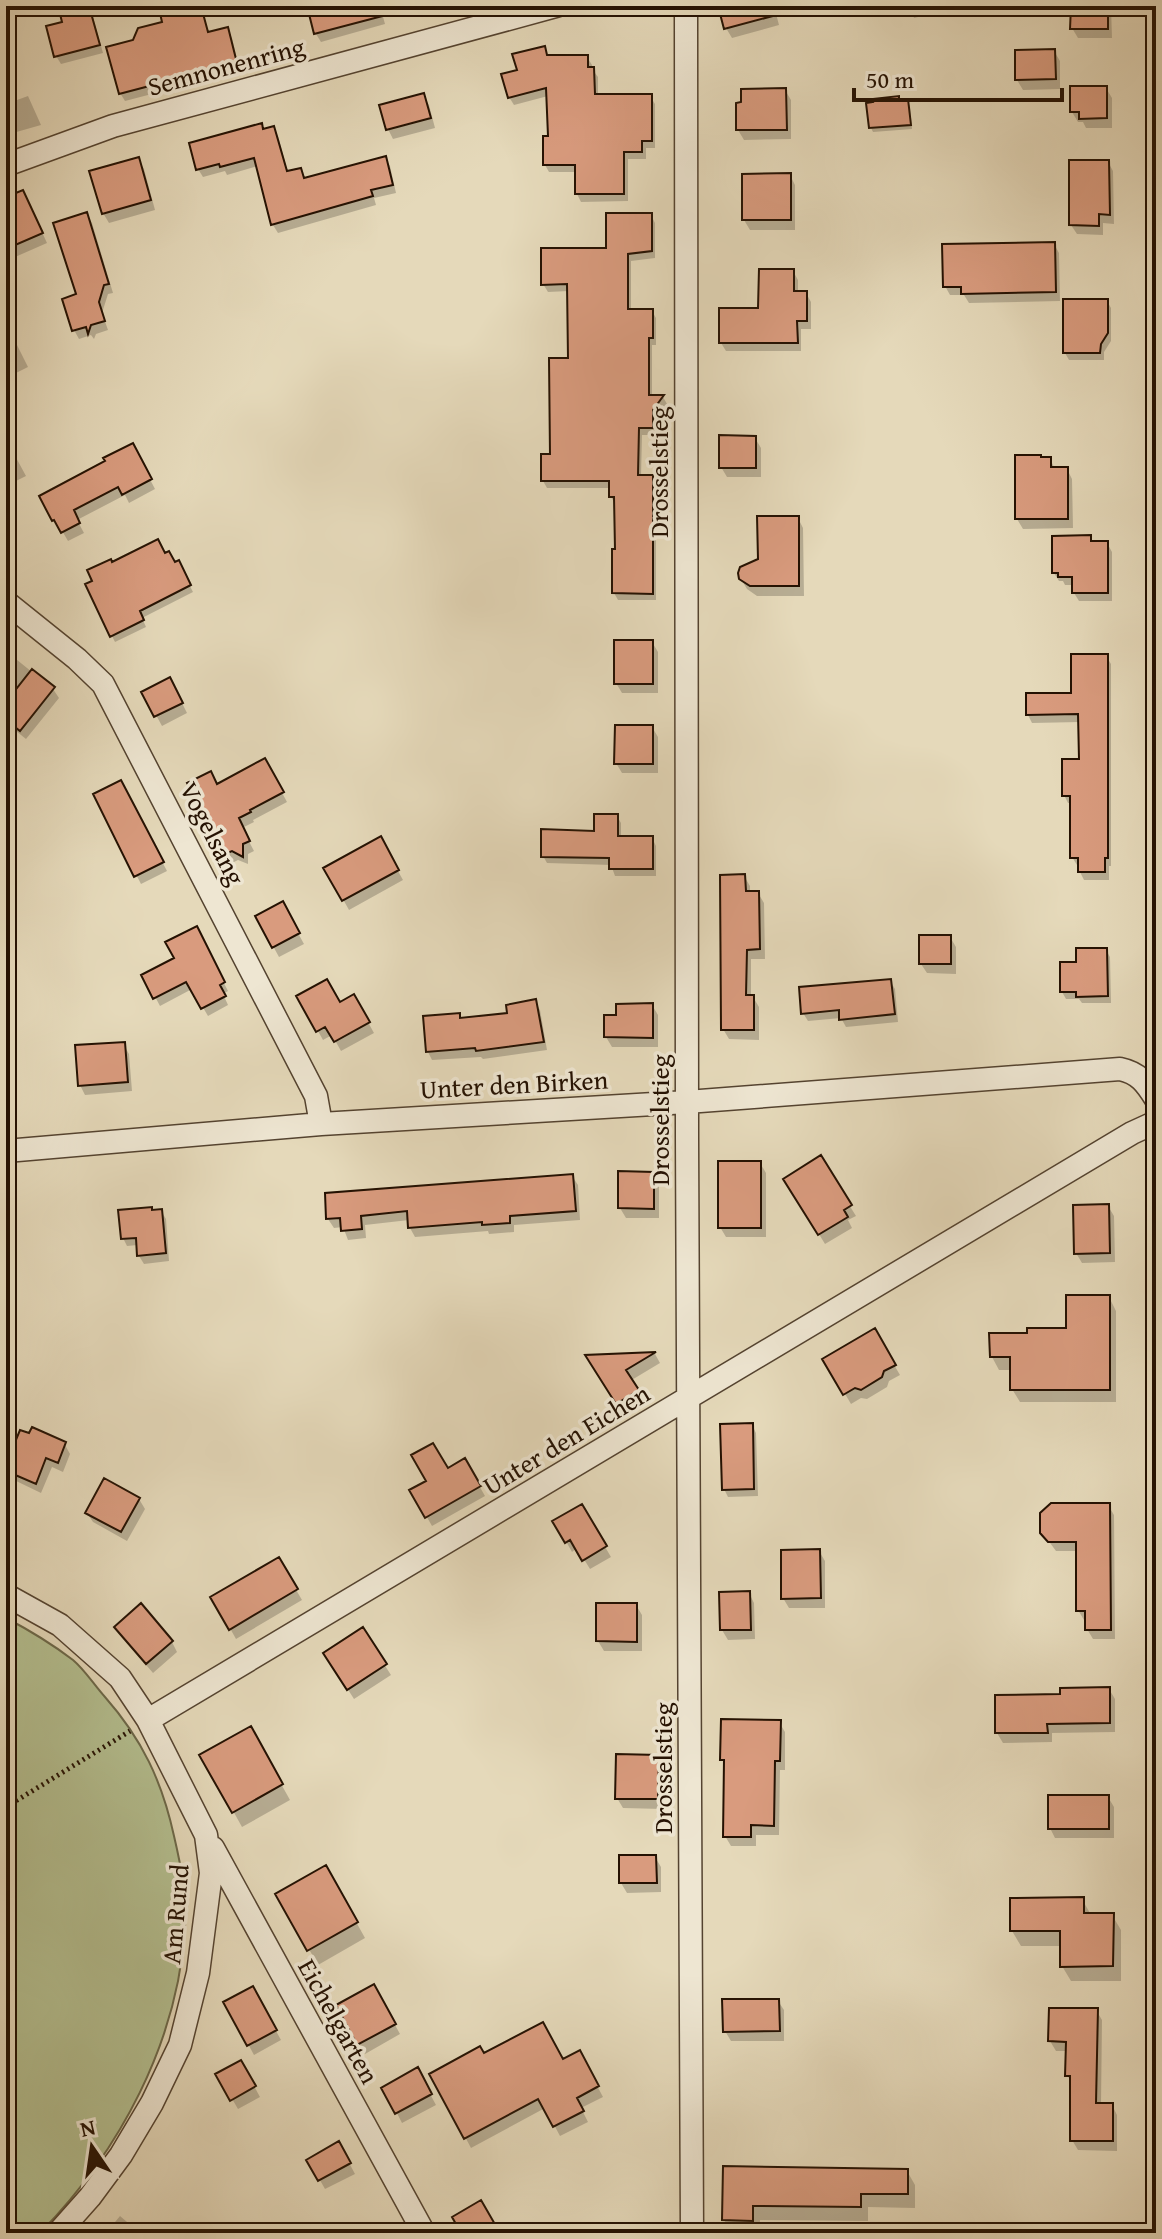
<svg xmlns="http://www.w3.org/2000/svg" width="1162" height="2239" font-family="'Gentium Book Plus',serif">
	<rect width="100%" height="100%" fill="#e5d9ba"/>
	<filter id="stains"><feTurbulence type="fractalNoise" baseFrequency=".0025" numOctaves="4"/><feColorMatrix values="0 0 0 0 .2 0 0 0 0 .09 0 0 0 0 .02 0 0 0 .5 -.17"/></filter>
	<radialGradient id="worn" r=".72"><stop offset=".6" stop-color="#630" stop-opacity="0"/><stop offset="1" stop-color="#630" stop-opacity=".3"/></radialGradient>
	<path fill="#b4bf90" stroke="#6c6849" stroke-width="2" d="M 6,1618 C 29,1630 52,1644 73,1660 C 85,1670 94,1685 105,1697 C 142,1739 162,1781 174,1836 C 181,1866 187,1896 185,1927 C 178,2042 120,2151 40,2233 L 6,2233 Z"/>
	<path fill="#0003" d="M 62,6 L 90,6 L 103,53 L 61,64 L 56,56 L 65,24 Z
		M 161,6 L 201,6 L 209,34 L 227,30 L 232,38 L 240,71 L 125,101 L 120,93 L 135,42 L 164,23 Z
		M 309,6 L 380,6 L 385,24 L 321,42 L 316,34 Z
		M 720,6 L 774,6 L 779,25 L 732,38 L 726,28 Z
		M 831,6 L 881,6 L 876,17 L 867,11 L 848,16 L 833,10 Z
		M 910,6 L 933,6 L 934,13 L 914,18 Z
		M 1073,6 L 1111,6 L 1112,38 L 1078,38 L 1072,28 Z
		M 6,37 L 16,63 L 6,66 Z
		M 544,48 L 549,57 L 587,57 L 592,65 L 592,69 L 598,77 L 598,96 L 650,96 L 655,104 L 655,148 L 646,148 L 646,159 L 628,159 L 628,201 L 581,202 L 577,194 L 577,172 L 549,172 L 545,165 L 550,138 L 548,96 L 514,105 L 509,97 L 519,72 Z
		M 1054,51 L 1060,61 L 1060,89 L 1023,90 L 1017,80 Z
		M 1106,88 L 1112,98 L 1112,128 L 1086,128 L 1083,122 L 1078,122 L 1072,112 Z
		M 785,90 L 791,100 L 791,139 L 744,140 L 738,130 Z
		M 423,95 L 429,105 L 435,128 L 393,139 L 388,129 Z
		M 28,96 L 41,125 L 6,135 L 6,104 Z
		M 907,101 L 910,106 L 912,129 L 873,132 L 871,128 L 875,104 Z
		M 273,128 L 278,136 L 288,173 L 300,170 L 305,180 L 385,158 L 390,166 L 396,193 L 374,198 L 376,205 L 278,233 L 273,225 L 258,166 L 227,175 L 225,171 L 203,177 L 198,169 L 264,131 Z
		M 138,159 L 144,169 L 155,210 L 109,223 L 103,213 Z
		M 1108,162 L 1113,171 L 1114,224 L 1103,223 L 1103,235 L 1077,234 L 1071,225 Z
		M 790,175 L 795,185 L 795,230 L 750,230 L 744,220 Z
		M 6,200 L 28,202 L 47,243 L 6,261 Z
		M 87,214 L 92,223 L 113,293 L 108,294 L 102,313 L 108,330 L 96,334 L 94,339 L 91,335 L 79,339 L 74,330 L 64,300 L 78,296 Z
		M 651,215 L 655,223 L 655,258 L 631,261 L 631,311 L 652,311 L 656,318 L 656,345 L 652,345 L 652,397 L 663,397 L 667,404 L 656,418 L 656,435 L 642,435 L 641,477 L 652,477 L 656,484 L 656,600 L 618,600 L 614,593 L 617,551 L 616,505 L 611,497 L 611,488 L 547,488 L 543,481 L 552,456 L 570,360 L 569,291 L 548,292 L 543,284 L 608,250 Z
		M 1054,244 L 1059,253 L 1060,301 L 969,303 L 964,295 L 950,295 L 945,286 Z
		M 793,271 L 798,280 L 798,293 L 806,293 L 811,302 L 811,329 L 801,329 L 801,351 L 726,351 L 721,343 L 760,310 Z
		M 1107,301 L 1111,308 L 1111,341 L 1104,352 L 1104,360 L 1069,360 L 1065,353 Z
		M 6,323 L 28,367 L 12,375 L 6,365 Z
		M 755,438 L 761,448 L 761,477 L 727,477 L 721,467 Z
		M 7,441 L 26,476 L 6,486 L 6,442 Z
		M 132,445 L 155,489 L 129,503 L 125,495 L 77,520 L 84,533 L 68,541 L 61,529 L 59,530 L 42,497 L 108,462 Z
		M 1041,459 L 1050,459 L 1055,469 L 1067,469 L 1072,479 L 1073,528 L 1023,529 L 1017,519 Z
		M 798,518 L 803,528 L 804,596 L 757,596 L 747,589 L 741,579 Z
		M 1090,537 L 1094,543 L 1107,543 L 1112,552 L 1112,601 L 1079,601 L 1074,593 L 1074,585 L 1065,585 L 1063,581 L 1059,581 L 1054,573 Z
		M 164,556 L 174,565 L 178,563 L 193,592 L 142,618 L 146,627 L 115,642 L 112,636 L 112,564 Z
		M 652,642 L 658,652 L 658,693 L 622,693 L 616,683 Z
		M 6,651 L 53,689 L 59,698 L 26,739 L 6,723 L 6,705 L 8,702 L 6,700 Z
		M 1106,656 L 1111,664 L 1111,866 L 1109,866 L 1109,880 L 1084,880 L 1080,872 L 1080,865 L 1077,865 L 1072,857 L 1072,803 L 1068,803 L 1064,795 L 1081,761 L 1080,722 L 1032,723 L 1028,715 L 1073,695 Z
		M 175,689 L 187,713 L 162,726 L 144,693 Z
		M 652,727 L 658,737 L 658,773 L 622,773 L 616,763 Z
		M 265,761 L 287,802 L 253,820 L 254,822 L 242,828 L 254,851 L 248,854 L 248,864 L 238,860 L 232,863 L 190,784 L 217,786 Z
		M 120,782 L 167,871 L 141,884 L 95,795 Z
		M 617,816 L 621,823 L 621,838 L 652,838 L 656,846 L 656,876 L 615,876 L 611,865 L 547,863 L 543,856 L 596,833 Z
		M 380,839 L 403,880 L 349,910 L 326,869 Z
		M 744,876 L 750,886 L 750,893 L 758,893 L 764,903 L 765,959 L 751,959 L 751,997 L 753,997 L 759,1007 L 759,1040 L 729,1039 L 723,1029 Z
		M 282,904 L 304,944 L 279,957 L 257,917 Z
		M 196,929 L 228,991 L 223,994 L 228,1005 L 208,1016 L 192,989 L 160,1006 L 144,976 L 177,959 Z
		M 950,937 L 956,947 L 956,974 L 927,973 L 921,964 Z
		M 1106,950 L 1110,957 L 1111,1003 L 1082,1003 L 1079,999 L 1066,999 L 1062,992 L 1078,964 Z
		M 890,981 L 895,989 L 898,1022 L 846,1027 L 841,1018 L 808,1021 L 803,1013 Z
		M 299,997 L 339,1005 L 354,997 L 374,1033 L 341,1051 L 332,1035 L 323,1040 Z
		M 535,1001 L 540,1010 L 547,1050 L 483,1059 L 481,1057 L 432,1060 L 428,1052 L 459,1015 L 462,1020 L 509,1015 Z
		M 652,1005 L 658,1015 L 658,1047 L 612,1047 L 606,1037 L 618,1017 Z
		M 123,1044 L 129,1054 L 132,1091 L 85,1095 L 80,1085 Z
		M 820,1158 L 856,1216 L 848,1220 L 852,1228 L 825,1244 L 786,1180 Z
		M 760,1163 L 766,1173 L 766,1237 L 726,1237 L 720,1227 Z
		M 653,1174 L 659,1184 L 659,1218 L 626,1218 L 620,1208 Z
		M 572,1176 L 578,1185 L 580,1220 L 514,1225 L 514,1232 L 489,1234 L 488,1231 L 415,1237 L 410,1228 L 409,1220 L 365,1225 L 366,1238 L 348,1240 L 343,1227 L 334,1228 L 328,1219 Z
		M 1108,1206 L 1114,1216 L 1115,1262 L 1082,1263 L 1076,1253 Z
		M 161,1211 L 166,1219 L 169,1261 L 144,1264 L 139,1256 L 138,1245 L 127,1246 L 123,1238 L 152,1212 Z
		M 1109,1297 L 1116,1311 L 1116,1402 L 1020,1402 L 1012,1389 L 1012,1370 L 999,1370 L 992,1357 L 1029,1335 L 1068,1330 Z
		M 874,1331 L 900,1375 L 889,1381 L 887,1387 L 867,1399 L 861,1398 L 851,1404 L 825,1360 Z
		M 655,1354 L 660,1363 L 630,1381 L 642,1401 L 623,1412 L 588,1356 Z
		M 752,1425 L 756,1433 L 758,1496 L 728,1497 L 724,1489 Z
		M 64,1443 L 70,1454 L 63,1472 L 52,1467 L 41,1493 L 12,1479 L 6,1469 Z
		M 465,1461 L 485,1496 L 432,1526 L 412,1491 Z
		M 139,1499 L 145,1509 L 127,1541 L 93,1522 L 87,1513 Z
		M 1108,1505 L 1114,1515 L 1115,1639 L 1093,1639 L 1087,1629 L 1087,1620 L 1084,1620 L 1078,1610 L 1078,1551 L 1056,1551 L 1042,1532 Z
		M 581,1506 L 611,1557 L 590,1569 L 577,1548 L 572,1552 L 555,1522 Z
		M 819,1551 L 825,1561 L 825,1608 L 789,1608 L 783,1598 Z
		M 278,1559 L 302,1600 L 236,1639 L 213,1598 Z
		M 749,1593 L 754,1603 L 755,1639 L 728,1640 L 722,1630 Z
		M 636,1605 L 642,1615 L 642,1651 L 604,1651 L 598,1641 Z
		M 116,1627 L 172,1642 L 177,1652 L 153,1673 L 122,1637 Z
		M 362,1630 L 391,1675 L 354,1699 L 331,1663 Z
		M 1109,1689 L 1115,1699 L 1115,1732 L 1052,1733 L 1052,1742 L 1003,1743 L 997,1733 L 1062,1696 Z
		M 779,1722 L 785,1732 L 785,1770 L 780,1770 L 779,1835 L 756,1835 L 756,1846 L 731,1846 L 725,1836 L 726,1766 L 722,1759 Z
		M 250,1728 L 290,1800 L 242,1827 L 202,1755 Z
		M 658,1757 L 663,1767 L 662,1809 L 623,1808 L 617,1798 Z
		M 1108,1797 L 1114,1807 L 1114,1838 L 1055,1838 L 1050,1828 Z
		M 655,1857 L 661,1867 L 661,1892 L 627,1893 L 621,1883 Z
		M 326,1868 L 365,1938 L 318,1965 L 278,1895 Z
		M 1082,1899 L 1091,1915 L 1112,1915 L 1121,1930 L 1121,1981 L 1071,1981 L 1062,1966 L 1062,1946 L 1021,1946 L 1012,1931 Z
		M 374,1987 L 400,2034 L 365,2054 L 338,2006 Z
		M 253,1989 L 281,2040 L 254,2055 L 226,2003 Z
		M 778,2001 L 784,2010 L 784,2041 L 731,2041 L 725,2031 Z
		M 1096,2010 L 1102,2020 L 1101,2105 L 1112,2105 L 1117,2115 L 1117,2151 L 1078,2150 L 1072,2140 L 1072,2083 L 1067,2075 L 1067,2051 L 1056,2051 L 1050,2041 Z
		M 579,2052 L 603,2097 L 581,2108 L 588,2122 L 560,2136 L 545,2108 L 471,2148 L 432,2075 L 483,2055 L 562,2061 Z
		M 241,2062 L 260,2097 L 238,2109 L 218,2075 Z
		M 417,2070 L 436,2105 L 402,2123 L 384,2088 Z
		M 339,2144 L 355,2174 L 325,2189 L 309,2161 Z
		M 725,2168 L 907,2171 L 915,2185 L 915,2208 L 868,2207 L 868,2221 L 760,2220 L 760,2233 L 732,2233 L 724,2220 Z
		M 480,2203 L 498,2233 L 463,2233 Z
		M 120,2216 L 140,2233 L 106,2233 Z
		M 1080,2224 L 1111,2224 L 1116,2233 L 1080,2233 Z"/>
	<path fill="#d99b7e" stroke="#241102" stroke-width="2" d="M 58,6 L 89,6 L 100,45 L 54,57 L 46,26 L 62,22 Z
		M 171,6 L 201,6 L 208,32 L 228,27 L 237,63 L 119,94 L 106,47 L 133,40 L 138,28 L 162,22 L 159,9 Z
		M 307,6 L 393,6 L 394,13 L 314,34 Z
		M 718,6 L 783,6 L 784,13 L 724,29 Z
		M 1071,6 L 1108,6 L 1108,29 L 1070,29 Z
		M 545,46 L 547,55 L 588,55 L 588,67 L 594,67 L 595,94 L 652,94 L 652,141 L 642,141 L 642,152 L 624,152 L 624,194 L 575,194 L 575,165 L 543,165 L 543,136 L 548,136 L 546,88 L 508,98 L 501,74 L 517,70 L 512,54 Z
		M 1055,49 L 1056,79 L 1015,80 L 1015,50 Z
		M 1070,86 L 1107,86 L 1107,118 L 1079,119 L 1079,112 L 1070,112 Z
		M 786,88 L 787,130 L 736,130 L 736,103 L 741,102 L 741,89 Z
		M 424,93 L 431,118 L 386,130 L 379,105 Z
		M 899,96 L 899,100 L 908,99 L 911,125 L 869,128 L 866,103 L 873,102 L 872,99 Z
		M 262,123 L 263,129 L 274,126 L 287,171 L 301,168 L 304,178 L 386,156 L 393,185 L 371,190 L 373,196 L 271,225 L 254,158 L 220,167 L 219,164 L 196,170 L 189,143 Z
		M 139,157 L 151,200 L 102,214 L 89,171 Z
		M 1069,160 L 1109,160 L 1110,215 L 1099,214 L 1099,226 L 1069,225 Z
		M 791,173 L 791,220 L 742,220 L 742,174 Z
		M 23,190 L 43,233 L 6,249 L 6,197 Z
		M 87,212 L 109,284 L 104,285 L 99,302 L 105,321 L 91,325 L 88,334 L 86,327 L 72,331 L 62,299 L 76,294 L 53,223 Z
		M 606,213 L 652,213 L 652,251 L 628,254 L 628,309 L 653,309 L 653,338 L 649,338 L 649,395 L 664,395 L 653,410 L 653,428 L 639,428 L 638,475 L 653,475 L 653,594 L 612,593 L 612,549 L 615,549 L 614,497 L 609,497 L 609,481 L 541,481 L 541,454 L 550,454 L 549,358 L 568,358 L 567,284 L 541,285 L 541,248 L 606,248 Z
		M 1055,242 L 1056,292 L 961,294 L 961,287 L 943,287 L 942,244 Z
		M 759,269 L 794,269 L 794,291 L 807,291 L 807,321 L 797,321 L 798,343 L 719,343 L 719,308 L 758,308 Z
		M 1063,299 L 1108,299 L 1108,333 L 1101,344 L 1100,353 L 1063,353 Z
		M 719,435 L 756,436 L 756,468 L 719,468 Z
		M 133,443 L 152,479 L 122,495 L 118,487 L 74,510 L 80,523 L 61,533 L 54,520 L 52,521 L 39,496 L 105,461 L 103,458 Z
		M 1015,455 L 1041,455 L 1041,457 L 1051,457 L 1051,467 L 1068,467 L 1068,519 L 1015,519 Z
		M 757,516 L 799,516 L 799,586 L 750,586 L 739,579 L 738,573 L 740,567 L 758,559 Z
		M 1091,535 L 1091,541 L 1108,541 L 1108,593 L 1072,593 L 1072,577 L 1058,577 L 1058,573 L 1052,573 L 1052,536 Z
		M 158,539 L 165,553 L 169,551 L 175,562 L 179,560 L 191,585 L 140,611 L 144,620 L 110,637 L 85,584 L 92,581 L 87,570 L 111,559 L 112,562 Z
		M 614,640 L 653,640 L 653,684 L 614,684 Z
		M 1071,654 L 1108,654 L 1108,858 L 1105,858 L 1105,872 L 1078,872 L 1078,858 L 1070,858 L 1070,796 L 1062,796 L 1062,759 L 1079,759 L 1078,714 L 1026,715 L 1026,693 L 1071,693 Z
		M 32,669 L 55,687 L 20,731 L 6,720 L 6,702 Z
		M 170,677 L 183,703 L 154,717 L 141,692 Z
		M 615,725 L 653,725 L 653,764 L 614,764 Z
		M 265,758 L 284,792 L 250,810 L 251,812 L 239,818 L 250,841 L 243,844 L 243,857 L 232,851 L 225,854 L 187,783 L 211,771 L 217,784 Z
		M 121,780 L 164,862 L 134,877 L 93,794 Z
		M 594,814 L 618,814 L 618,836 L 653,836 L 653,869 L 609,869 L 609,858 L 541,857 L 541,829 L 594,831 Z
		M 381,836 L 399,870 L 342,901 L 323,868 Z
		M 745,874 L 746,891 L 759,891 L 760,949 L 747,950 L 746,995 L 754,995 L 754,1030 L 721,1030 L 720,875 Z
		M 283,901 L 300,933 L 272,948 L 255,916 Z
		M 197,926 L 225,982 L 220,985 L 226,996 L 201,1009 L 186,982 L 153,999 L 141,975 L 174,958 L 165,942 Z
		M 919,935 L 951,935 L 951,964 L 919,964 Z
		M 1076,948 L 1107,948 L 1108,996 L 1076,997 L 1076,992 L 1060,992 L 1060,962 L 1076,962 Z
		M 327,979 L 340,1002 L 354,994 L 370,1022 L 334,1042 L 325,1027 L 316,1032 L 296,996 Z
		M 891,979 L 895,1014 L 839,1020 L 839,1010 L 801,1014 L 799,987 Z
		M 536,999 L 544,1042 L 476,1051 L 475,1048 L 426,1052 L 423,1016 L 460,1013 L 460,1018 L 507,1013 L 506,1005 Z
		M 653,1003 L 653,1038 L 604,1037 L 604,1015 L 616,1015 L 616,1004 Z
		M 125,1042 L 128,1082 L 78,1086 L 75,1045 Z
		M 821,1155 L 852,1205 L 844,1210 L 848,1217 L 818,1235 L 783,1179 Z
		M 718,1161 L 761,1161 L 761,1228 L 718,1228 Z
		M 618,1171 L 654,1172 L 654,1209 L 618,1208 Z
		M 573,1174 L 576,1211 L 510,1216 L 510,1223 L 482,1225 L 482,1222 L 408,1228 L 407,1211 L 361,1216 L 362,1229 L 341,1231 L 340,1218 L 326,1219 L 325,1193 Z
		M 1109,1204 L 1110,1253 L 1074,1254 L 1073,1205 Z
		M 152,1207 L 152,1210 L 162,1209 L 166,1253 L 137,1256 L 136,1238 L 121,1239 L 118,1210 Z
		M 1066,1295 L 1110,1295 L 1110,1390 L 1010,1390 L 1010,1357 L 990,1357 L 989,1333 L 1027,1333 L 1027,1328 L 1066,1328 Z
		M 875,1328 L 896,1365 L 884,1371 L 882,1377 L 861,1390 L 855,1388 L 843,1395 L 822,1359 Z
		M 656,1352 L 626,1370 L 639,1390 L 616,1404 L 585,1355 Z
		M 753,1423 L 754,1489 L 722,1490 L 720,1424 Z
		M 32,1427 L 66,1442 L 58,1463 L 46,1458 L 36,1484 L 6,1471 L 6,1464 L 20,1430 L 29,1433 Z
		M 433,1443 L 448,1468 L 465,1458 L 481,1486 L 425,1518 L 409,1490 L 426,1481 L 411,1455 Z
		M 104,1478 L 140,1498 L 121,1532 L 85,1513 Z
		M 1051,1503 L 1110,1503 L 1111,1630 L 1085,1630 L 1085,1611 L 1076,1611 L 1076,1542 L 1048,1542 L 1040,1533 L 1040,1513 Z
		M 582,1504 L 607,1546 L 582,1561 L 570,1540 L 565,1543 L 552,1521 Z
		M 820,1549 L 821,1598 L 781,1599 L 781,1550 Z
		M 279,1557 L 298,1589 L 229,1630 L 210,1597 Z
		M 750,1591 L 751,1630 L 720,1630 L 719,1592 Z
		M 141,1603 L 173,1641 L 146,1664 L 114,1627 Z
		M 596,1603 L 637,1603 L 637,1642 L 596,1641 Z
		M 363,1627 L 387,1664 L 347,1690 L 323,1653 Z
		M 1110,1687 L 1110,1723 L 1047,1724 L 1048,1733 L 995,1733 L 995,1695 L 1060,1694 L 1060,1688 Z
		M 721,1719 L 781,1720 L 780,1761 L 775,1761 L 774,1826 L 751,1825 L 751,1837 L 723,1837 L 724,1760 L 720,1760 Z
		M 251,1726 L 283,1784 L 232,1813 L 199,1755 Z
		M 616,1754 L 659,1755 L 658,1799 L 615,1799 Z
		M 1048,1795 L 1109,1795 L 1109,1829 L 1048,1829 Z
		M 619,1855 L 656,1855 L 657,1883 L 619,1883 Z
		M 326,1865 L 358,1922 L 307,1951 L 275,1894 Z
		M 1084,1897 L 1084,1913 L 1114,1913 L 1113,1966 L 1060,1967 L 1060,1931 L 1010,1931 L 1010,1898 Z
		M 374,1984 L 396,2024 L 357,2045 L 336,2005 Z
		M 253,1986 L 277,2030 L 247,2046 L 223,2002 Z
		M 722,1999 L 779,1999 L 780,2031 L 723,2032 Z
		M 1049,2008 L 1098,2008 L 1096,2103 L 1113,2103 L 1113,2141 L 1070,2141 L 1070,2076 L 1065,2076 L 1066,2042 L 1048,2041 Z
		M 543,2022 L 563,2059 L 580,2050 L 599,2086 L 577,2098 L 584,2111 L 553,2127 L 538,2099 L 464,2139 L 429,2074 L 480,2046 L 484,2053 Z
		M 241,2060 L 256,2086 L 230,2101 L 215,2074 Z
		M 418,2067 L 432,2094 L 395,2114 L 381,2088 Z
		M 339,2141 L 351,2163 L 318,2181 L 306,2160 Z
		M 723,2166 L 908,2169 L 908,2194 L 861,2194 L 861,2207 L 753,2206 L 753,2221 L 722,2220 Z
		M 481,2200 L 496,2226 L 483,2233 L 461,2233 L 452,2217 Z"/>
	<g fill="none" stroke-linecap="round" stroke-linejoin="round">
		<defs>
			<path id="street" d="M 686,6 L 687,1137 L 692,2233
				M 6,165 L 113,126 L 556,6
				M 6,602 L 77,659 L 103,684 L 316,1096 L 321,1124
				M 6,1151 L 321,1124 L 687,1102 L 1120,1069 C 1139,1073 1146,1083 1156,1099
				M 6,1595 L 60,1625 L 120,1678 L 148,1720 L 206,1835 L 211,1873 L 198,1973 L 180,2045 L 152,2103 L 121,2155 L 90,2197 L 58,2233
				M 148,1720 L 1132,1133 L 1156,1122
				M 213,1848 L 424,2233"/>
		</defs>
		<use href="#street" stroke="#544330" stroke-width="25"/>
		<path stroke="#241102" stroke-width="5" stroke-dasharray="2 4" stroke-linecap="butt" d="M 6,1807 L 130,1731"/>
		<use href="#street" stroke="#eee6d2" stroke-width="22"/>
	</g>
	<g text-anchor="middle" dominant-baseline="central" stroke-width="7" stroke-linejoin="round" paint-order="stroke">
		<g font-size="26" fill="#241102" stroke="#eee6d2">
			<text transform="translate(226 66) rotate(-15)">Semnonenring</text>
			<text transform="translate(658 472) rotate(-90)">Drosselstieg</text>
			<text transform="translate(213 833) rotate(63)">Vogelsang</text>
			<text transform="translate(514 1084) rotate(-3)">Unter den Birken</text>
			<text transform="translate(659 1120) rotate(-90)">Drosselstieg</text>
			<text transform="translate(566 1439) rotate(-31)">Unter den Eichen</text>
			<text transform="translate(662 1768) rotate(-90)">Drosselstieg</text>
			<text transform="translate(175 1914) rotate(-85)">Am Rund</text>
			<text transform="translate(339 2021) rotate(61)">Eichelgarten</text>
		</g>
	</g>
	<rect width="1162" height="2239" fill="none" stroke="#e5d9ba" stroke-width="32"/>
	<rect x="8" y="8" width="1146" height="2223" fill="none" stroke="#241102" stroke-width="4"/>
	<rect x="16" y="16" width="1130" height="2207" fill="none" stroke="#241102" stroke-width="2"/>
	<g transform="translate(92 2147) rotate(347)" stroke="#eee6d2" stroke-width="6" paint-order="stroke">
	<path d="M0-6L14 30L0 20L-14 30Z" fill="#241102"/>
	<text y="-12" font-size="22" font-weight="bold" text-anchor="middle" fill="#241102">N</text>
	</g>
	<path d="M854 88v12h208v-12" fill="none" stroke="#241102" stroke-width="4"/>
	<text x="866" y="88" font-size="24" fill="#241102" stroke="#eee6d2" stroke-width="6" paint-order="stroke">50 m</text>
	<rect width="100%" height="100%" filter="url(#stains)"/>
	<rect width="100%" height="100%" fill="url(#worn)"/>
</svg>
